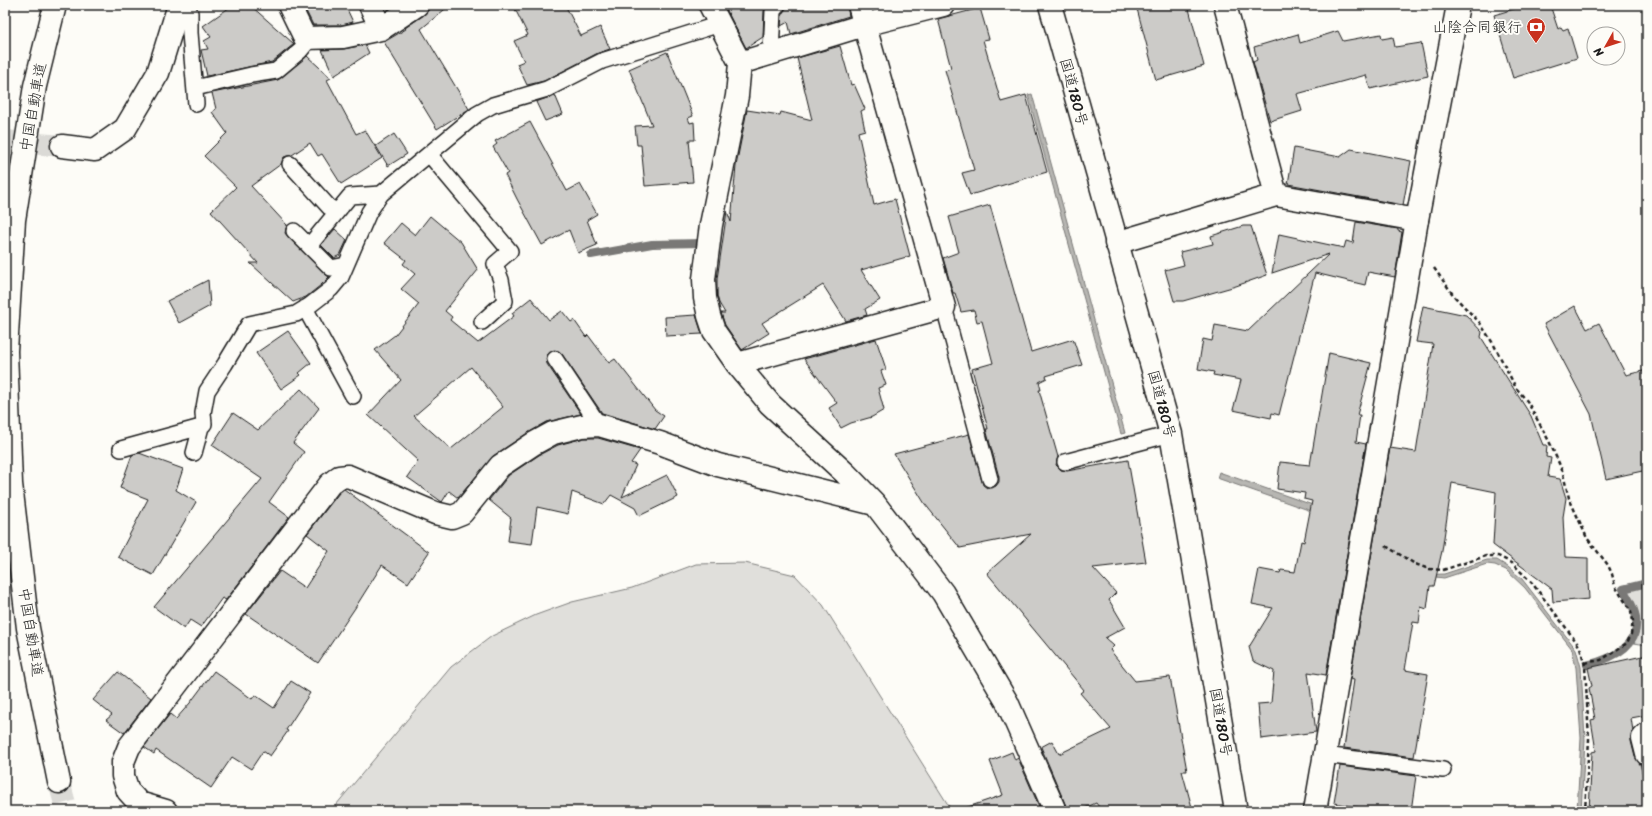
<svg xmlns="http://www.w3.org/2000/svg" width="1652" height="816" font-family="Sriracha,'Klee One',sans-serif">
	<rect width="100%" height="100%" fill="#fdfcf7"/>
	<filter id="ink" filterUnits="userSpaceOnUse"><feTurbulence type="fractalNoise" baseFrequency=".025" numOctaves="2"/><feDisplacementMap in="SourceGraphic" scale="8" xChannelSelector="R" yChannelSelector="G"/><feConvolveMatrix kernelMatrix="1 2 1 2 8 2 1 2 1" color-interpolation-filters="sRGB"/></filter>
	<g filter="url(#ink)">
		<path fill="#e0dfdb" stroke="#7e7e7c" d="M 745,563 L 795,575 L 823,605 L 952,811 L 331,811 L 451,667 L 492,636 L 536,615 L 572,602 L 632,588 L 696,564 Z
			M 1647,586 L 1647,645 L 1634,643 C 1642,618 1640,612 1626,591 Z"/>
		<path fill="#b7b6b2" stroke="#797876" d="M 1032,94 L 1125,433 L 1121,434 L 1028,95 Z
			M 1219,472 L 1358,521 L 1357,527 L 1217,478 Z
			M 1487,560 L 1497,560 L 1508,567 L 1522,579 L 1576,649 L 1581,667 L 1585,740 L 1581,811 L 1577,811 L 1581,738 L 1576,668 L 1572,649 L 1525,588 L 1506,570 L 1495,565 L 1487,564 L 1444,578 L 1420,575 L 1444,574 Z"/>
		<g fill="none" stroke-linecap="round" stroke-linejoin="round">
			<path stroke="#797876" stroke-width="8" d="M 591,255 L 652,244 L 702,243
				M 1587,665 C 1611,659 1640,647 1636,618 C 1635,607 1628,598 1623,589 L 1647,583"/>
		</g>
		<path fill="#cccbc8" stroke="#1c1c1c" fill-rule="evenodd" d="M 233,5 L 250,5 L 294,44 L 272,62 L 207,76 L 201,50 L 208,49 L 204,41 L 211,37 L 203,26 Z
			M 303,5 L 345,5 L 353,22 L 342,25 L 313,25 Z
			M 429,5 L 450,5 L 421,29 L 469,109 L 437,129 L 384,42 L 406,29 L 405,28 L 424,15 L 428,11 Z
			M 513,5 L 565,5 L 581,36 L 600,27 L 610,49 L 598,53 L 544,81 L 527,85 L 517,64 L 524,61 L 514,41 L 528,35 Z
			M 724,5 L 766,5 L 764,11 L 763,37 L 746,48 Z
			M 787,5 L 847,5 L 849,16 L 791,34 L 788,22 L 781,26 L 782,14 Z
			M 1136,5 L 1188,5 L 1204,66 L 1156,80 Z
			M 1527,5 L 1550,5 L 1558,29 L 1561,27 L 1563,30 L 1568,28 L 1577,58 L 1513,78 L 1494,15 Z
			M 980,8 L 989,39 L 983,40 L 1001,102 L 1026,95 L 1047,172 L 970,195 L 962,173 L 974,170 L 945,70 L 951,68 L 938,19 Z
			M 1338,31 L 1343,41 L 1381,34 L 1382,39 L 1393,37 L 1395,47 L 1421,43 L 1428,76 L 1370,89 L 1366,75 L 1297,94 L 1302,111 L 1270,121 L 1253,62 L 1257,60 L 1254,47 L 1298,34 L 1300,43 Z
			M 365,45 L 369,53 L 334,76 L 322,50 L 343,49 Z
			M 840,46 L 851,85 L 854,84 L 865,109 L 861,111 L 865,130 L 858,132 L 874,205 L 895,199 L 910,256 L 861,270 L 880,300 L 865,309 L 867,315 L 846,321 L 823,285 L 762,323 L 769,333 L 742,350 L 725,325 L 721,313 L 725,313 L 719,303 L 717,296 L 717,279 L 727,211 L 731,222 L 736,166 L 747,110 L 780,115 L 781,112 L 812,120 L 797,58 Z
			M 667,52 L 693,116 L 688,118 L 690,123 L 694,122 L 695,140 L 689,140 L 693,182 L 645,186 L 641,145 L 637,145 L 635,126 L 652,125 L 629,69 Z
			M 307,56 L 331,78 L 327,80 L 356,134 L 365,130 L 382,158 L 341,184 L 322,154 L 318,156 L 310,143 L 292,155 L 284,157 L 281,164 L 251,186 L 287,225 L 285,233 L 288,237 L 325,274 L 329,277 L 321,285 L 306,297 L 293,302 L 250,263 L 258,263 L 211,211 L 236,187 L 204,156 L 227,133 L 212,112 L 216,109 L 212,93 L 278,80 Z
			M 555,95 L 563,114 L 545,121 L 536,102 Z
			M 530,122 L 567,191 L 580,184 L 597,214 L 587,220 L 597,245 L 578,253 L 569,230 L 542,245 L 517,199 L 505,175 L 508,173 L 493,147 L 497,144 L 495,141 Z
			M 394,134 L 407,154 L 388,166 L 376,146 Z
			M 1294,148 L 1340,157 L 1351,149 L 1411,161 L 1403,205 L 1288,184 Z
			M 990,205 L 1031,352 L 1073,339 L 1082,365 L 1046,376 L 1047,378 L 1039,382 L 1041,390 L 1039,390 L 1058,457 L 1056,465 L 1061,470 L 1067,471 L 1128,460 L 1146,562 L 1093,568 L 1116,593 L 1109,600 L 1125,627 L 1105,638 L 1114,646 L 1110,650 L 1135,681 L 1170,677 L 1187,771 L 1182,771 L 1193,811 L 1102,811 L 1096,803 L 1078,811 L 1067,811 L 1066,806 L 1041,747 L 1052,741 L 1059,754 L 1111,729 L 1080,693 L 1084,690 L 987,573 L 1031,534 L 960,548 L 925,504 L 894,454 L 969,434 L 983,485 L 987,488 L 992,488 L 996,486 L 999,482 L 999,477 L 986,429 L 988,429 L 972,369 L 993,363 L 982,321 L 977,322 L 974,310 L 961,312 L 955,293 L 953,293 L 943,258 L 959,252 L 949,217 Z
			M 430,216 L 461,242 L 478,270 L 445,311 L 452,317 L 450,320 L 478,343 L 514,316 L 512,313 L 531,298 L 549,320 L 562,311 L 571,322 L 574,320 L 586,337 L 588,335 L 609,363 L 615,359 L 655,410 L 664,416 L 655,429 L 602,413 L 562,354 L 559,351 L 554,350 L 547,355 L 546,359 L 547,364 L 581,414 L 547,422 L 526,434 L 493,456 L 458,498 L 449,491 L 442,502 L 407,477 L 418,461 L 368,415 L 401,380 L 375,350 L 395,335 L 419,304 L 401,289 L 415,274 L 403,264 L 406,260 L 384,243 L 401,223 L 415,235 ZM 471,367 L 503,407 L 451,449 L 414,416 Z
			M 1356,222 L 1398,229 L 1398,231 L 1402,232 L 1395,277 L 1368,272 L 1365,285 L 1315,273 L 1279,415 L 1272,413 L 1271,418 L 1233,410 L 1241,380 L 1213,375 L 1214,372 L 1198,369 L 1203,339 L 1212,341 L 1215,325 L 1248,331 L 1329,254 L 1272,273 L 1279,234 L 1344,248 L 1346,241 L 1353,243 Z
			M 1243,226 L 1251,226 L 1267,275 L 1236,286 L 1183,301 L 1174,301 L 1165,270 L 1184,265 L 1180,252 L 1213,244 L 1211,236 Z
			M 335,229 L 347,240 L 340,255 L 334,258 L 321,245 Z
			M 208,280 L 210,306 L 179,323 L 167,301 Z
			M 1423,306 L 1466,315 L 1482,332 L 1481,337 L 1531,416 L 1543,445 L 1547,445 L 1546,457 L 1551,458 L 1548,477 L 1560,479 L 1566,498 L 1563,517 L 1565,557 L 1588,558 L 1588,582 L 1589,599 L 1553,602 L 1552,589 L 1493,545 L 1496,492 L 1452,483 L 1442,551 L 1434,586 L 1430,586 L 1427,609 L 1421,607 L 1419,623 L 1413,622 L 1405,670 L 1428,674 L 1414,757 L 1344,748 L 1354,680 L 1350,679 L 1390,448 L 1416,452 L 1433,344 L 1416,342 Z
			M 1575,306 L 1587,329 L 1599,323 L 1626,375 L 1647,370 L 1647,470 L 1606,479 L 1591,414 L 1544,324 Z
			M 696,315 L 702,334 L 666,336 L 665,317 Z
			M 288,331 L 311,363 L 299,373 L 301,375 L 281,389 L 256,353 Z
			M 876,339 L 886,369 L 881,371 L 886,385 L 878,388 L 884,410 L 872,417 L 851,423 L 841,428 L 829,408 L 837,403 L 804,359 Z
			M 1329,353 L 1371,363 L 1357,415 L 1360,415 L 1356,442 L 1366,444 L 1326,675 L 1308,672 L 1316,732 L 1261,739 L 1258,704 L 1271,703 L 1274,671 L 1253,661 L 1249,647 L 1273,608 L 1252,604 L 1259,569 L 1280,573 L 1281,570 L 1295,572 L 1301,541 L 1304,542 L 1312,501 L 1304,499 L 1305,493 L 1277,489 L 1280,462 L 1310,465 Z
			M 301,389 L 319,408 L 293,443 L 304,452 L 269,502 L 289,517 L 226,600 L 222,598 L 201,627 L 190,620 L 184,629 L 154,607 L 262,479 L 212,445 L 233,413 L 258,430 Z
			M 584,438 L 598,438 L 640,450 L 631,463 L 636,465 L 622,497 L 667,475 L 678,497 L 639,516 L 635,508 L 611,495 L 604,504 L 572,492 L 568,514 L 537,507 L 532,544 L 508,541 L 511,518 L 489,500 L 509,475 L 539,455 L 558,445 Z
			M 139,453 L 183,469 L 176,490 L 196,502 L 153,575 L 118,557 L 148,499 L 120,488 L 132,455 Z
			M 344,489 L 429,552 L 408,583 L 382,565 L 355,608 L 318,663 L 246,614 L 280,571 L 305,588 L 329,551 L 307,534 L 339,493 Z
			M 1647,655 L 1647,715 L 1631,718 L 1633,731 L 1631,735 L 1631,741 L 1635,757 L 1640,764 L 1647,790 L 1647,811 L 1589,811 L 1592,752 L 1596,751 L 1591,720 L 1595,719 L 1589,688 L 1592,686 L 1588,668 Z
			M 214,671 L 252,699 L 255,695 L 274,708 L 291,681 L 310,693 L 286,730 L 288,731 L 270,756 L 263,751 L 251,769 L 232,757 L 211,788 L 156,750 L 154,754 L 144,747 L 170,714 L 176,719 L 190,703 Z
			M 118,672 L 151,698 L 124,733 L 106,720 L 112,715 L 93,700 Z
			M 1012,752 L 1015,760 L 1018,758 L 1041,811 L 965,811 L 965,808 L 1003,795 L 990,761 Z
			M 1340,766 L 1416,776 L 1411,811 L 1379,811 L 1334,803 Z"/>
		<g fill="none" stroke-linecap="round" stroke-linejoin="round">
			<path stroke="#dbdad6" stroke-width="22" stroke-dasharray="22 11" stroke-linecap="butt" d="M 5,141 L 62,146"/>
			<path stroke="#dbdad6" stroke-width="22" stroke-dasharray="22 11" stroke-linecap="butt" d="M 59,782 L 67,811"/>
			<defs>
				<path id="lane" d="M 187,5 L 190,13 L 190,33 L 196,104
					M 771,53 L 773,11 L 778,5
					M 195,88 L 251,75 L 276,71 L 300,51 L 311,38
					M 429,154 L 510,251 L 495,264 L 501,280 L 505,301 L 482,322
					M 290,164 L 329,207 L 337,211
					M 294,231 L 331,268 L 346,265
					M 309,246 L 350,196 L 381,194
					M 944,307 L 990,479
					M 305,308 L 353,396
					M 555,359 L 599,425
					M 121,449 L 201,427
					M 194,453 L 201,427 L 204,424 L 203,413 L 207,391 L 225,364 L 249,324 L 296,314 L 309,306 L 331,289 L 341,277 L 369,212 L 381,194 L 477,114 L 493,105 L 547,89 L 602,61 L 720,24
					M 1065,462 L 1171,434
					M 1324,755 L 1443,770"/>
				<path id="street" d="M 289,5 L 305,38 L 343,37 L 381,29 L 417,5
					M 370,5 L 381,29
					M 710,5 L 740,63 L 737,96 L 711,225 L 704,279 L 705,298 L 709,316 L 714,331 L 737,364 L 770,404 L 845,473 L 875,504 L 943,593 L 1007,702 L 1055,811
					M 1225,5 L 1276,195
					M 740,63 L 864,25 L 943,5
					M 62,146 L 95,150 L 125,129 L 158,73 L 179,5
					M 1116,243 L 1276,195 L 1417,220
					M 737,364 L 944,307 L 859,5
					M 1647,734 L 1643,738 L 1647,754
					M 166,811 L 139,803 L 128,791 L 123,776 L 123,762 L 129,747 L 330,484 L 339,477 L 348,476 L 435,513 L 452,517 L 462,513 L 500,466 L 533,444 L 553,433 L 582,426 L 599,425 L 660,443 L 718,465 L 875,504"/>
				<path id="secondary" d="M 1315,811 L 1417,220 L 1458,5"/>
				<path id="highway" d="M 55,5 L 35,86 L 14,220 L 6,351 L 11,484 L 28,628 L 59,782
					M 1050,5 L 1171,434 L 1236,811"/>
			</defs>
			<use href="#lane" stroke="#1c1c1c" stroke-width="18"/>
			<use href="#street" stroke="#1c1c1c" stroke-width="25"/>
			<use href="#secondary" stroke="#1c1c1c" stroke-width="25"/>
			<use href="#highway" stroke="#1c1c1c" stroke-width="25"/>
			<path stroke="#1c1c1c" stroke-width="2.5" stroke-dasharray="4 3" stroke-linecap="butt" d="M 1434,268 L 1454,296 L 1480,323 L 1494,345 L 1516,388 L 1527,401 L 1549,441 L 1562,470 L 1569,498 L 1587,538 L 1608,565 L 1612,574 L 1615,586 L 1631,611 L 1633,621 L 1631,634 L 1627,643 L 1601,660 L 1584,663
				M 1386,546 L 1415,564 L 1429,569 L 1443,570 L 1486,556 L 1498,556 L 1512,563 L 1532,583 L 1564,625 L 1580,647 L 1585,666 L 1589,739 L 1585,811"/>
			<use href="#lane" stroke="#fdfcf7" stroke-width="15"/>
			<use href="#street" stroke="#fdfcf7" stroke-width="22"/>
			<use href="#secondary" stroke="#fdfcf7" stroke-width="22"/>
			<use href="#highway" stroke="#fdfcf7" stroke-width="22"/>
		</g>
	</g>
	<defs>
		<symbol id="bank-pin" viewBox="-11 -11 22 30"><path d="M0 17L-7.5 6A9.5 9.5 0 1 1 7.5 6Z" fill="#c8321e" stroke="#fdfcf7"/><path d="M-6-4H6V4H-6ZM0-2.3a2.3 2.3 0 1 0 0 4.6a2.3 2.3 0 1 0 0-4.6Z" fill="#fff"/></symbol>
	</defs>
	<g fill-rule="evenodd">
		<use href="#bank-pin" x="1525" y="16" width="22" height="30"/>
	</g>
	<g text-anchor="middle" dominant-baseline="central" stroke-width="4" stroke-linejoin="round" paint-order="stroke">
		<g font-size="15" fill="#1c1c1c" stroke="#fdfcf7" text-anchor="end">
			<text x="1522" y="27">山陰合同銀行</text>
		</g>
		<g font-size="15" fill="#1c1c1c" stroke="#fdfcf7">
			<text transform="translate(1074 92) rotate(75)">国道180号</text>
			<text transform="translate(33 107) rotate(-80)">中国自動車道</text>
			<text transform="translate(1162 404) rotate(75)">国道180号</text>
			<text transform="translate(31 632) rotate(81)">中国自動車道</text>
			<text transform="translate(1221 722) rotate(80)">国道180号</text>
		</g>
	</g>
	<rect width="1652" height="816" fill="none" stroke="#fdfcf7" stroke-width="20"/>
	<rect x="10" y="10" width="1632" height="796" fill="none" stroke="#1c1c1c" stroke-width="1.5" filter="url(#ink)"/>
	<g transform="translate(1606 46) rotate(231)"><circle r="19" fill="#fdfcf7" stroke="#a3a29f"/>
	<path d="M0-3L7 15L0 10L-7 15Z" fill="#c8321e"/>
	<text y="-6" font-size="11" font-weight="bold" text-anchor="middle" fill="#1c1c1c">N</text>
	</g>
</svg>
